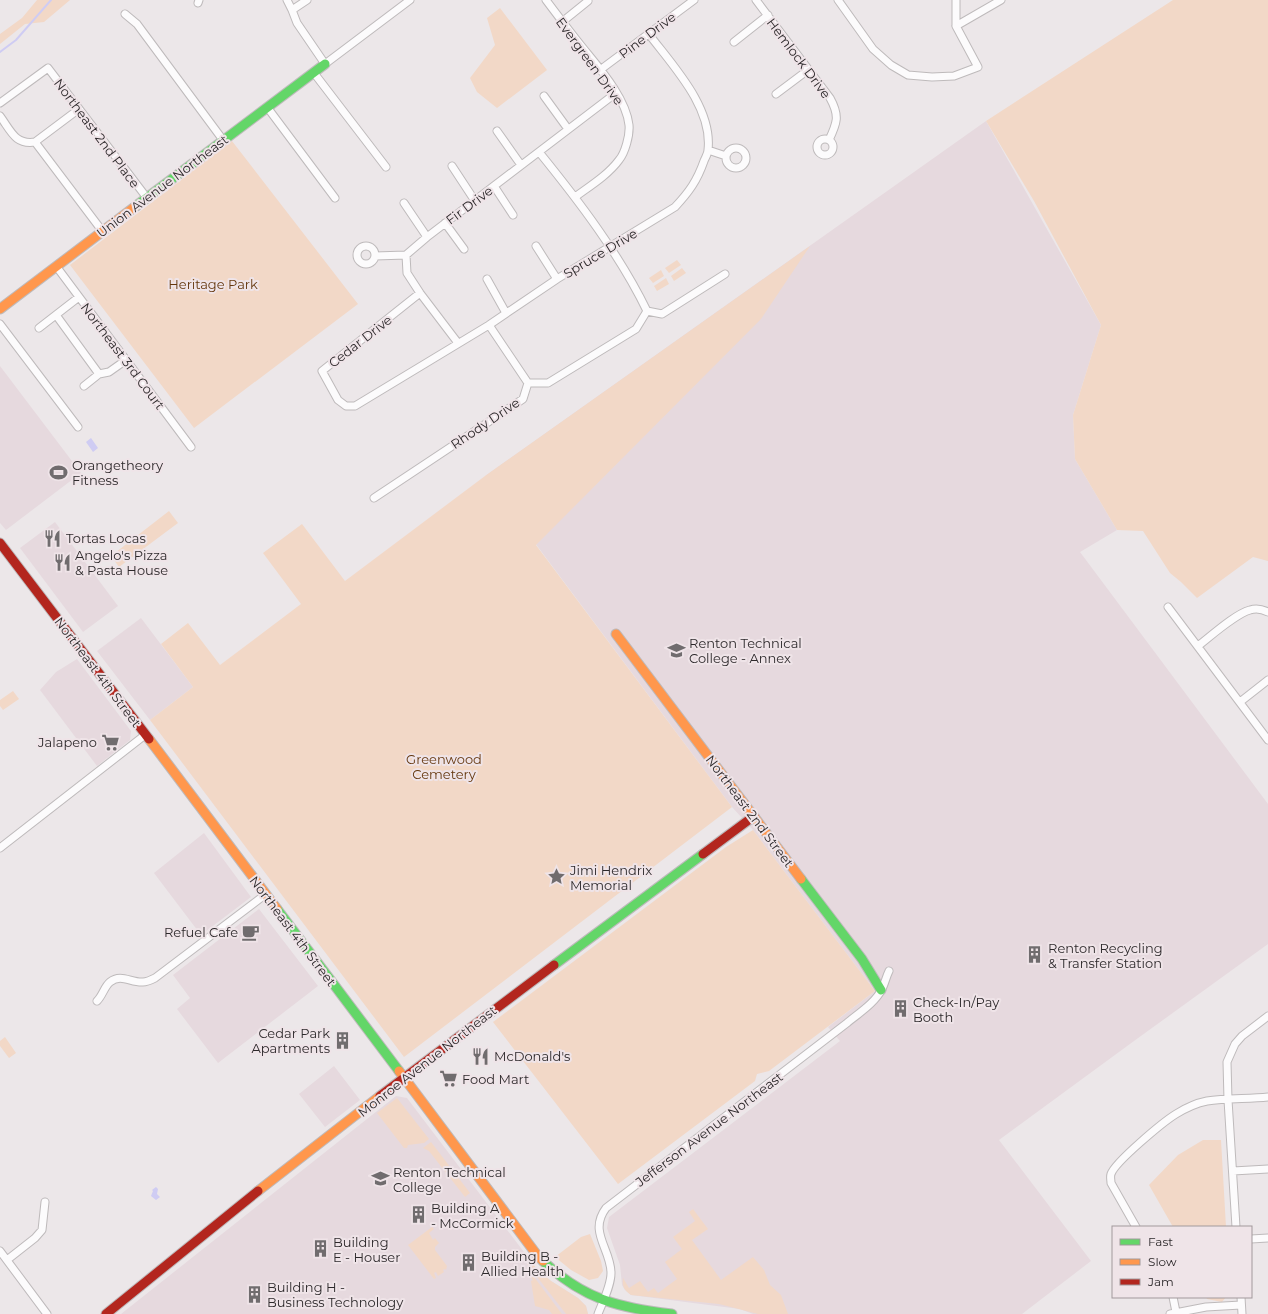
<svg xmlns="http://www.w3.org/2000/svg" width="1268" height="1314" font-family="Montserrat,sans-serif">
	<rect width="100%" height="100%" fill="#ece7e9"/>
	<path fill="#e6d9de" d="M 986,121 L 1101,325 L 1073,415 L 1075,459 L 1117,530 L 1080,552 L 1268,804 L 1268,944 L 1134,1041 L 999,1140 L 1091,1261 L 1022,1314 L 753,1314 L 740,1309 L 631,1295 L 625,1290 L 622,1285 L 620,1265 L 607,1228 L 609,1217 L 840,1041 L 828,1027 L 875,991 L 753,830 L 732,807 L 485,476 Z
		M 0,366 L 81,473 L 6,530 L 0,523 Z
		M 55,522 L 118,606 L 83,632 L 20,548 Z
		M 141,618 L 193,687 L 150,720 L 97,651 Z
		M 77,659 L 131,731 L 130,740 L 97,766 L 40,690 L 56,672 Z
		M 204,833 L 251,897 L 201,935 L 154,873 Z
		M 259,909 L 318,986 L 218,1063 L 177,1009 L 190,998 L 173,975 Z
		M 334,1066 L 360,1100 L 325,1127 L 299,1094 Z
		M 396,1096 L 407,1098 L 536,1268 L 551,1281 L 578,1298 L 586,1306 L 588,1314 L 121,1314 Z"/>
	<path fill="#f2d8c7" d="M 37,0 L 70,0 L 44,22 L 25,24 L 0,44 L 0,34 L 22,18 Z
		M 1173,0 L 1268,0 L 1268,561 L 1253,557 L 1197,598 L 1181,582 L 1170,573 L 1143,531 L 1117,530 L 1075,459 L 1073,415 L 1101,325 L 1034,201 L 986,121 Z
		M 500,8 L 547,70 L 497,108 L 477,92 L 470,78 L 495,45 L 487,18 Z
		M 232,141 L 358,304 L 194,428 L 70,265 Z
		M 810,246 L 761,319 L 536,545 L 732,807 L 404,1057 L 150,720 L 193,687 L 161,644 L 188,623 L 220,665 L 301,604 L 263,553 L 302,524 L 345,581 L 485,476 Z
		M 677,260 L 681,265 L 669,273 L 665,268 Z
		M 682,268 L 686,273 L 674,281 L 671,276 Z
		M 661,270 L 664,276 L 653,283 L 649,278 Z
		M 666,278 L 669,284 L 657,291 L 654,286 Z
		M 169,511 L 178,523 L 119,567 L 111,556 Z
		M 13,691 L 19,699 L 3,710 L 0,706 L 0,700 Z
		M 753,830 L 875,991 L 769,1071 L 757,1074 L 755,1081 L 618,1184 L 493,1022 L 726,847 Z
		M 5,1037 L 16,1053 L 9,1058 L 0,1046 L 0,1041 Z
		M 397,1098 L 429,1139 L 424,1143 L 408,1145 L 407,1148 L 404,1148 L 377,1113 Z
		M 1203,1140 L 1221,1140 L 1226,1227 L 1173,1227 L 1149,1185 L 1178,1155 Z
		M 431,1142 L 470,1193 L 465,1197 L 429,1151 L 423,1148 Z
		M 693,1209 L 708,1229 L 692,1240 L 721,1280 L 753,1257 L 764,1270 L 770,1285 L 781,1295 L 788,1314 L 758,1314 L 719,1304 L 631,1295 C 624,1290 622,1287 623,1278 L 629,1288 L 640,1281 L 648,1292 L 654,1288 L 658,1293 L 677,1279 L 665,1262 L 682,1249 L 673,1237 L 695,1221 L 689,1212 Z
		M 432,1227 L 434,1229 L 429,1233 L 433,1240 L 435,1238 L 439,1243 L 435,1247 L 435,1250 L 447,1266 L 446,1270 L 445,1269 L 443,1270 L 444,1272 L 438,1276 L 436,1272 L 434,1273 L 436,1278 L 434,1279 L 408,1245 Z
		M 590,1234 L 601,1261 L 603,1271 L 598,1278 L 589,1280 L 571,1270 L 555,1257 L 581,1237 Z
		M 531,1261 L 536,1268 L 551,1281 L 578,1298 L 586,1306 L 588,1314 L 566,1314 L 527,1264 Z
		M 528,1269 L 562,1314 L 552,1314 L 549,1310 L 535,1306 L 531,1281 L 533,1280 L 527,1272 Z
		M 1206,1297 L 1226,1297 L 1222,1302 L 1207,1299 Z"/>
	<path fill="#cfccf3" d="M 91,438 L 98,448 L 93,452 L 86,442 Z
		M 156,1187 L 158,1189 L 157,1194 L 160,1197 L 156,1200 L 151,1196 L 153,1191 L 152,1190 Z"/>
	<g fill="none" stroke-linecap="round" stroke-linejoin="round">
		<path stroke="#cfccf3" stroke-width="2" d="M 0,52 L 16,40 L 51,0"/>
		<defs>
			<path id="street" d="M 287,0 L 292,10 L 297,23 L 325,64 L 410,0
				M 546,0 C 558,16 570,32 583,48 C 600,69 626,98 629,125 C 630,135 625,153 619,160 C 608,175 590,186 575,197
				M 756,0 L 830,98 C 840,116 837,123 829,140
				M 838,0 L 873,49 L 891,65 L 908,75 L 932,77 L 954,76 L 978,67 L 956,26 L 1001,0
				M 956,0 L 956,26
				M 198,3 L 199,0
				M 292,10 L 307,0
				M 125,14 L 137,24 L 223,140
				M 562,22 L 588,1
				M 734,42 L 768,15
				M 600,70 L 694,0
				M 314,73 L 386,167
				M 776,94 L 808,70
				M 544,96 L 568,129
				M 0,103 L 48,68 L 147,198
				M 267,107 L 335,198
				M 0,116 C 11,131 15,145 35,142 L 103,232
				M 497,131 L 521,165
				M817 147a8 8 0 1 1 16 0a8 8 0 1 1-16 0Z
				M 35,142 L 79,109
				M726 158a10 10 0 1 1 20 0a10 10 0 1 1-20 0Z
				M 708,150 L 726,156
				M 539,152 C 578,200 620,255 647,311
				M 452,166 L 475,201
				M 494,186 L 513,215
				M 404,203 L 427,237
				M 445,223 L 464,249
				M 536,246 L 557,279
				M357 255a9 9 0 1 1 18 0a9 9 0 1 1-18 0Z
				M 406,255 L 427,237 L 616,93
				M 406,255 L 407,273 L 420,293 L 458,343
				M 375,256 L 406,255
				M 56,266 L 191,447
				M 487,279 L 506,313
				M 420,293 L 322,371 L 338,400 L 346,406 L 355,406 L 489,325 L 557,279 L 675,207 C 689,192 697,181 704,161 C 705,158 708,154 708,150 C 713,107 672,65 648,33
				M 56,315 L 99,374
				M 0,324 L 78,427
				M 489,325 L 528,383
				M 39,328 L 79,297
				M 84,386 L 99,374 L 109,372 L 126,360
				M 374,498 L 523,399 L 528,383 L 548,383 L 636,329 L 647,311 L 662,314 L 725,274
				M 1168,607 L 1268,740
				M 1198,646 C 1211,636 1235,614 1250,610 C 1256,608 1262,609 1268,612
				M 1240,702 L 1268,680
				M 0,848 L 145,735
				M 97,1001 C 103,995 104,987 110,982 C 121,973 131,983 143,982 C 147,982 151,980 155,978 L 266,894
				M 1233,1171 L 1268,1169
				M 1136,1227 L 1111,1183 C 1111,1180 1110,1177 1111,1174 C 1115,1162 1163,1122 1176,1114 C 1184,1109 1197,1103 1207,1101 C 1225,1098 1249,1099 1268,1097
				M 1236,1227 L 1228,1100 L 1227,1062 L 1235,1044 L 1242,1036 L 1268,1016
				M 1251,1239 L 1268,1238
				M 0,1251 L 47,1314
				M 7,1260 L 35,1238 L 42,1230 L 45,1202
				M 1173,1297 L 1176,1312
				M 1241,1297 L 1242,1314
				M 598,1314 C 603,1301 611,1286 611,1273 C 611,1249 588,1232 606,1208 L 847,1023 C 859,1013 875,1003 882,989 C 885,983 886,977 889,971
				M 1170,1314 L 1206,1307 L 1241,1305"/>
			<path id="fast" d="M 136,206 L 325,64
				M 801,879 L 862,959 L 881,990
				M 277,909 L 399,1071
				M 554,965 L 703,854
				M 543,1261 C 583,1299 619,1308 672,1314"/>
			<path id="slow" d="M 0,309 L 136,206
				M 616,634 L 801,879
				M 149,739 L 277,909
				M 399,1071 L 537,1255 L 543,1261
				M 258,1191 L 380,1096"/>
			<path id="jam" d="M 0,543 L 149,739
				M 703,854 L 754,816
				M 380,1096 L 554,965
				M 106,1314 L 258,1191"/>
		</defs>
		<use href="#street" stroke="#bebabb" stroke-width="9"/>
		<use href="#fast" stroke="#bebabb" stroke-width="11"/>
		<use href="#slow" stroke="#bebabb" stroke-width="11"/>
		<use href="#jam" stroke="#bebabb" stroke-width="11"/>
		<use href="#street" stroke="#fcfbfc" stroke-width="7"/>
		<use href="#fast" stroke="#63d668" stroke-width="9"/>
		<use href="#slow" stroke="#ff974d" stroke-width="9"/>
		<use href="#jam" stroke="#b3261e" stroke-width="9"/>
	</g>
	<defs>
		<symbol id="stadium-bare" viewBox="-9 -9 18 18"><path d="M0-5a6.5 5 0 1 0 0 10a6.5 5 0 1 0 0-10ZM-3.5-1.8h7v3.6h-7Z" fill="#706c6e" stroke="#efe4e8" stroke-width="2.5" paint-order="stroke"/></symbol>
		<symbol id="restaurant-bare" viewBox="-9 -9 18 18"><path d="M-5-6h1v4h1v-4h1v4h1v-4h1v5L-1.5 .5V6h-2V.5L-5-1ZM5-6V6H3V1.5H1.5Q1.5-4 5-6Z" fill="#706c6e" stroke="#efe4e8" stroke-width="2.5" paint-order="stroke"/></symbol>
		<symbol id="university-bare" viewBox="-9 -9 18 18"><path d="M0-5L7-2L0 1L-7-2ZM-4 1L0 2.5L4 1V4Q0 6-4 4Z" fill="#706c6e" stroke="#efe4e8" stroke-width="2.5" paint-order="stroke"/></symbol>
		<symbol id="supermarket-bare" viewBox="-9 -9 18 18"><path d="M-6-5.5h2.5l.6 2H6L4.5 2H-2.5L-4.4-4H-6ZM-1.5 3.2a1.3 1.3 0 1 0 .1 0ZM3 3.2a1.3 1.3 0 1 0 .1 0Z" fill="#706c6e" stroke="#efe4e8" stroke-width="2.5" paint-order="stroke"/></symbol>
		<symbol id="sight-bare" viewBox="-9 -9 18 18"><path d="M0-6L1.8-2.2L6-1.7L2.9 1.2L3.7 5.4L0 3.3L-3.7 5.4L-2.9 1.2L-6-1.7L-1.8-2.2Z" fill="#706c6e" stroke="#efe4e8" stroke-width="2.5" paint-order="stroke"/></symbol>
		<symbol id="cafe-bare" viewBox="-9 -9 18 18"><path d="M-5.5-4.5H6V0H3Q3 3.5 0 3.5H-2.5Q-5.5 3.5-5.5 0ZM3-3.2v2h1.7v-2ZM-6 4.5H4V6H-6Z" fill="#706c6e" stroke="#efe4e8" stroke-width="2.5" paint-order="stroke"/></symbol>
		<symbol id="building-bare" viewBox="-9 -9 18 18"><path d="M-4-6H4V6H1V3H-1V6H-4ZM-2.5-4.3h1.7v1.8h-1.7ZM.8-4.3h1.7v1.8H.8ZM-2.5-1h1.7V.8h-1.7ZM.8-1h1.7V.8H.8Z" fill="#706c6e" stroke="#efe4e8" stroke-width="2.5" paint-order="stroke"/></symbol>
	</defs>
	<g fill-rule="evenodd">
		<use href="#stadium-bare" x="46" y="460" width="25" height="25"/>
		<use href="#restaurant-bare" x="40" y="526" width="25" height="25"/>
		<use href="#restaurant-bare" x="50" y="550" width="25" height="25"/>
		<use href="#university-bare" x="664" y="638" width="25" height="25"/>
		<use href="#supermarket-bare" x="98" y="730" width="25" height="25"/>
		<use href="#sight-bare" x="544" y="864" width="25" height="25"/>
		<use href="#cafe-bare" x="238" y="920" width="25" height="25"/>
		<use href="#building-bare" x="1022" y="942" width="25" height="25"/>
		<use href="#building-bare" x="888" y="996" width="25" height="25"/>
		<use href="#building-bare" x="330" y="1028" width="25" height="25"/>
		<use href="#restaurant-bare" x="468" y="1044" width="25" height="25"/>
		<use href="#supermarket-bare" x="436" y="1066" width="25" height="25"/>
		<use href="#university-bare" x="368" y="1166" width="25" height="25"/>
		<use href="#building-bare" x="406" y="1202" width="25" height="25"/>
		<use href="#building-bare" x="308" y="1236" width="25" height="25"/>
		<use href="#building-bare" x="456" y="1250" width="25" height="25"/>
		<use href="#building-bare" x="242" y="1282" width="25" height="25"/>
	</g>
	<g text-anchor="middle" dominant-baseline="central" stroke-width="4" stroke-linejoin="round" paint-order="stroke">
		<g font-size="13" fill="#2d292b" stroke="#efe4e8">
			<text transform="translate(647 35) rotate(-37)">Pine Drive</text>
			<text transform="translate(799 58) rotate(53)">Hemlock Drive</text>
			<text transform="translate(590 61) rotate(54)">Evergreen Drive</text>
			<text transform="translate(97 133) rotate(53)">Northeast 2nd Place</text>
			<text transform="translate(162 186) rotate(-37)">Union Avenue Northeast</text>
			<text transform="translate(469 205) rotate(-37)">Fir Drive</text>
			<text transform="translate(600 253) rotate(-31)">Spruce Drive</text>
			<text transform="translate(360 341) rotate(-38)">Cedar Drive</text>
			<text transform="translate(123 356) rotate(53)">Northeast 3rd Court</text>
			<text transform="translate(485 423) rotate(-34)">Rhody Drive</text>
			<text transform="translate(98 672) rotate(53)">Northeast 4th Street</text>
			<text transform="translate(750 811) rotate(53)">Northeast 2nd Street</text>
			<text transform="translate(293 931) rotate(53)">Northeast 4th Street</text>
			<text transform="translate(427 1061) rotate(-38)">Monroe Avenue Northeast</text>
			<text transform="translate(709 1129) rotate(-37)">Jefferson Avenue Northeast</text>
		</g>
		<g font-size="13" fill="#65370d" stroke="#efe4e8">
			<text x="213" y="284">Heritage Park</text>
			<text x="444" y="759">Greenwood<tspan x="444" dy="15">Cemetery</tspan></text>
		</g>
		<g font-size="13" fill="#2d292b" stroke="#efe4e8" text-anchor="start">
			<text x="72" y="465">Orangetheory<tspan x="72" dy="15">Fitness</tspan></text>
			<text x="66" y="538">Tortas Locas</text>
			<text x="75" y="555">Angelo's Pizza<tspan x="75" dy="15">&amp; Pasta House</tspan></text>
			<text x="689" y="643">Renton Technical<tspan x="689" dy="15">College - Annex</tspan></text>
			<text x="97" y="742" text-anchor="end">Jalapeno</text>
			<text x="570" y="870">Jimi Hendrix<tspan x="570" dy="15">Memorial</tspan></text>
			<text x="238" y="932" text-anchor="end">Refuel Cafe</text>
			<text x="1048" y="948">Renton Recycling<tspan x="1048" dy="15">&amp; Transfer Station</tspan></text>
			<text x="913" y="1002">Check-In/Pay<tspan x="913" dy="15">Booth</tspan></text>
			<text x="330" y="1033" text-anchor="end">Cedar Park<tspan x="330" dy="15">Apartments</tspan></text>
			<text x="494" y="1056">McDonald's</text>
			<text x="462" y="1079">Food Mart</text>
			<text x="393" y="1172">Renton Technical<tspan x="393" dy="15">College</tspan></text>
			<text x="431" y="1208">Building A<tspan x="431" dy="15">- McCormick</tspan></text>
			<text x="333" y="1242">Building<tspan x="333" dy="15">E - Houser</tspan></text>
			<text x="481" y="1256">Building B -<tspan x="481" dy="15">Allied Health</tspan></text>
			<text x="267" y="1287">Building H -<tspan x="267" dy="15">Business Technology</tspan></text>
		</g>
	</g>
	<rect x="1112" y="1226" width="140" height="72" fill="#efe4e8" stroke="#a1999c"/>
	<rect x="1120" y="1239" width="20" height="6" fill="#63d668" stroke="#a1999c"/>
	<text x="1148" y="1246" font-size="12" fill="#2d292b">Fast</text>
	<rect x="1120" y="1259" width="20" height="6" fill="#ff974d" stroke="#a1999c"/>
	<text x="1148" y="1266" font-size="12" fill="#2d292b">Slow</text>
	<rect x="1120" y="1279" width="20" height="6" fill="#b3261e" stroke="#a1999c"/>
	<text x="1148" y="1286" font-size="12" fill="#2d292b">Jam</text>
</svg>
